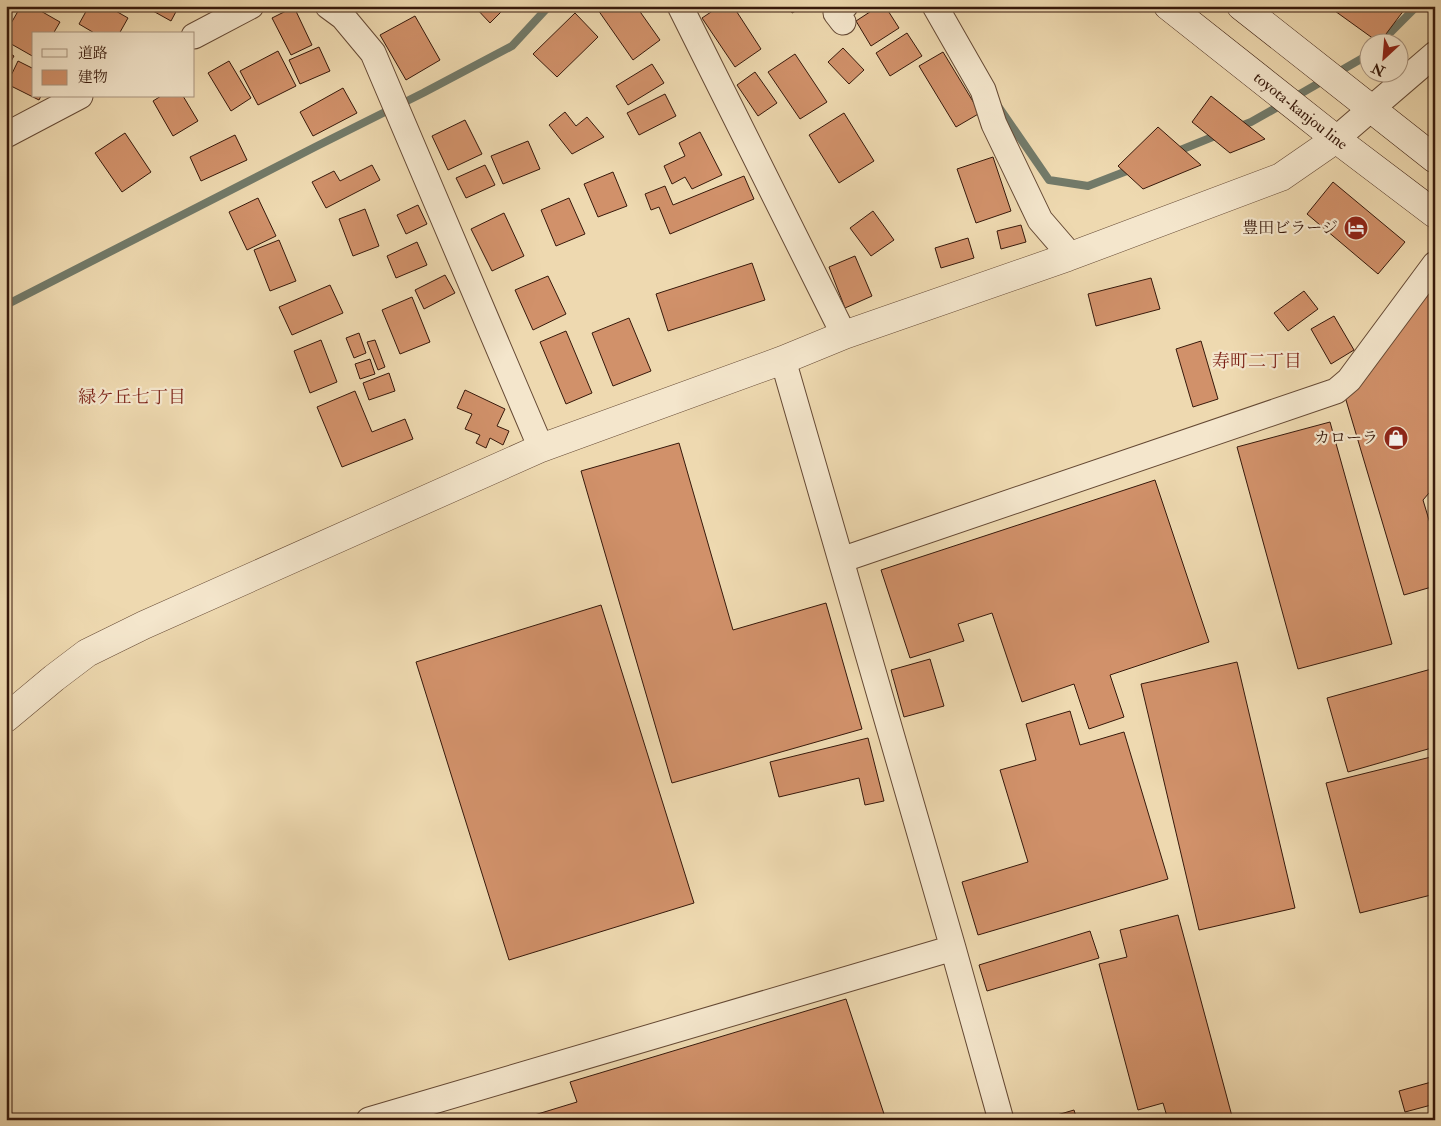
<svg xmlns="http://www.w3.org/2000/svg" width="1441" height="1126" font-family="'IM FELL Double Pica','Noto Serif JP',serif">
	<rect width="100%" height="100%" fill="#eed9b0"/>
	<filter id="stains"><feTurbulence type="fractalNoise" baseFrequency=".004" numOctaves="4"/><feColorMatrix values="0 0 0 0 .2 0 0 0 0 .09 0 0 0 0 .02 0 0 0 .5 -.17"/></filter>
	<radialGradient id="worn" r=".72"><stop offset=".6" stop-color="#630" stop-opacity="0"/><stop offset="1" stop-color="#630" stop-opacity=".3"/></radialGradient>
	<g fill="none" stroke-linecap="round" stroke-linejoin="round">
		<path stroke="#727a69" stroke-width="8" d="M 1381,42 L 1417,6
			M 1293,98 L 1368,55
			M 998,106 L 1049,180 L 1088,186 L 1132,169
			M 1238,127 L 1251,122 L 1283,104
			M 1173,153 L 1220,134
			M 6,305 L 317,146 L 423,93 L 512,46 L 549,6"/>
	</g>
	<path fill="#d1916a" stroke="#37190b" d="M 21,6 L 32,6 L 60,22 L 53,34 L 34,34 L 34,57 L 6,41 L 6,32 Z
		M 89,6 L 107,6 L 128,18 L 119,34 L 96,34 L 79,24 Z
		M 144,6 L 179,6 L 171,21 Z
		M 474,6 L 507,6 L 490,23 Z
		M 603,6 L 636,6 L 660,40 L 633,60 L 598,10 Z
		M 720,6 L 733,6 L 761,49 L 735,67 L 702,18 Z
		M 789,6 L 805,6 L 792,13 Z
		M 879,6 L 885,6 L 899,28 L 871,46 L 856,21 Z
		M 1328,6 L 1407,6 L 1380,42 L 1378,42 Z
		M 294,7 L 312,45 L 291,55 L 272,18 Z
		M 575,13 L 598,37 L 557,77 L 533,54 Z
		M 415,16 L 440,60 L 406,80 L 380,35 Z
		M 907,33 L 922,56 L 890,76 L 876,53 Z
		M 319,47 L 330,71 L 300,84 L 289,60 Z
		M 843,48 L 864,70 L 849,84 L 828,62 Z
		M 6,51 L 14,56 L 6,70 Z
		M 278,51 L 296,86 L 258,105 L 240,71 Z
		M 943,52 L 980,113 L 956,127 L 919,66 Z
		M 795,54 L 827,102 L 800,119 L 768,72 Z
		M 18,61 L 34,69 L 34,96 L 41,96 L 39,100 L 7,84 Z
		M 229,61 L 251,98 L 231,111 L 208,73 Z
		M 652,64 L 664,83 L 628,105 L 616,86 Z
		M 755,72 L 777,103 L 758,116 L 737,85 Z
		M 343,88 L 357,113 L 313,136 L 300,112 Z
		M 665,94 L 676,116 L 639,135 L 627,113 Z
		M 161,96 L 183,96 L 198,121 L 173,136 L 153,101 Z
		M 1211,96 L 1265,139 L 1230,153 L 1192,122 Z
		M 565,112 L 576,126 L 587,117 L 604,137 L 572,154 L 549,125 Z
		M 844,113 L 874,161 L 839,183 L 809,135 Z
		M 465,120 L 482,154 L 448,170 L 432,136 Z
		M 1158,127 L 1201,165 L 1143,189 L 1118,166 Z
		M 700,132 L 722,175 L 692,189 L 685,177 L 672,184 L 664,166 L 685,156 L 679,143 Z
		M 125,133 L 151,172 L 122,192 L 95,153 Z
		M 235,135 L 247,160 L 201,181 L 190,157 Z
		M 528,141 L 540,169 L 503,184 L 491,156 Z
		M 993,157 L 1011,211 L 976,223 L 957,169 Z
		M 372,165 L 380,180 L 326,208 L 312,182 L 334,171 L 340,181 Z
		M 485,165 L 495,185 L 466,198 L 456,178 Z
		M 613,172 L 627,206 L 598,217 L 584,184 Z
		M 744,176 L 754,199 L 670,234 L 659,207 L 651,210 L 645,194 L 665,186 L 673,205 Z
		M 1333,182 L 1405,242 L 1378,274 L 1307,214 Z
		M 258,198 L 276,236 L 247,250 L 229,212 Z
		M 569,198 L 585,234 L 556,246 L 541,210 Z
		M 418,205 L 427,224 L 406,234 L 397,215 Z
		M 365,209 L 379,246 L 353,256 L 339,219 Z
		M 873,211 L 894,240 L 871,256 L 850,228 Z
		M 504,213 L 524,256 L 492,271 L 471,229 Z
		M 1021,225 L 1026,242 L 1001,249 L 997,231 Z
		M 968,238 L 974,258 L 941,268 L 935,248 Z
		M 279,240 L 296,281 L 270,291 L 254,250 Z
		M 417,242 L 427,265 L 396,278 L 387,256 Z
		M 855,256 L 872,296 L 845,308 L 829,267 Z
		M 6,258 L 11,271 L 6,273 Z
		M 752,263 L 765,300 L 668,331 L 656,294 Z
		M 445,275 L 455,293 L 424,309 L 415,290 Z
		M 548,276 L 566,314 L 533,330 L 515,290 Z
		M 1151,278 L 1160,309 L 1096,326 L 1088,294 Z
		M 1435,279 L 1435,486 L 1423,500 L 1435,540 L 1435,586 L 1404,595 L 1343,390 Z
		M 330,285 L 343,313 L 292,335 L 279,307 Z
		M 1304,291 L 1318,309 L 1288,331 L 1274,313 Z
		M 412,297 L 430,342 L 400,354 L 382,310 Z
		M 1334,316 L 1354,350 L 1331,364 L 1311,329 Z
		M 629,318 L 651,371 L 613,386 L 592,333 Z
		M 566,331 L 592,393 L 566,404 L 540,342 Z
		M 359,333 L 366,353 L 354,358 L 346,338 Z
		M 321,340 L 337,382 L 310,393 L 294,351 Z
		M 375,340 L 385,367 L 378,370 L 367,342 Z
		M 1201,341 L 1218,399 L 1193,407 L 1176,349 Z
		M 370,359 L 375,374 L 360,379 L 355,364 Z
		M 389,373 L 395,391 L 369,400 L 363,383 Z
		M 465,390 L 505,409 L 497,426 L 509,431 L 503,445 L 490,438 L 486,448 L 476,443 L 480,435 L 465,429 L 472,414 L 457,408 Z
		M 355,391 L 372,432 L 405,419 L 413,439 L 342,467 L 317,407 Z
		M 1330,422 L 1392,644 L 1298,669 L 1237,447 Z
		M 679,443 L 733,630 L 826,603 L 862,729 L 672,783 L 581,471 Z
		M 1155,480 L 1209,642 L 1110,675 L 1124,717 L 1089,729 L 1074,684 L 1022,702 L 992,613 L 958,624 L 964,641 L 910,658 L 881,570 Z
		M 601,605 L 694,903 L 509,960 L 416,662 Z
		M 930,659 L 944,706 L 904,717 L 891,670 Z
		M 1237,662 L 1295,908 L 1199,930 L 1141,684 Z
		M 1435,668 L 1435,747 L 1348,772 L 1327,698 Z
		M 1070,711 L 1080,745 L 1124,732 L 1168,879 L 978,935 L 962,882 L 1028,862 L 1000,770 L 1036,760 L 1026,724 Z
		M 868,738 L 884,801 L 865,805 L 859,778 L 779,797 L 770,762 Z
		M 1435,756 L 1435,894 L 1360,913 L 1326,783 Z
		M 1178,915 L 1233,1120 L 1168,1120 L 1163,1103 L 1138,1110 L 1099,964 L 1127,957 L 1120,930 Z
		M 1090,931 L 1099,958 L 987,991 L 979,965 Z
		M 846,999 L 886,1120 L 518,1120 L 577,1102 L 570,1082 Z
		M 1435,1081 L 1435,1104 L 1405,1112 L 1399,1091 Z
		M 1074,1110 L 1077,1120 L 1040,1120 Z"/>
	<g fill="none" stroke-linecap="round" stroke-linejoin="round">
		<defs>
			<path id="minor" d="M 328,6 L 343,17 L 373,53 L 541,448
				M 680,6 L 844,335
				M 935,6 L 983,90 L 994,124 L 1040,220 L 1071,256
				M 843,22 L 836,13 L 845,6
				M 194,36 L 251,6
				M 6,135 L 80,96
				M 1336,139 L 1435,54
				M 783,360 L 953,948 L 1001,1120
				M 841,560 L 1336,391 L 1349,380 L 1435,264
				M 369,1120 L 953,948"/>
			<path id="tertiary" d="M 6,718 L 54,678 L 87,653 L 144,625 L 541,448 L 783,360 L 844,335 L 1068,257 L 1281,177 L 1336,139"/>
			<g id="secondary">
				<path id="s1" d="M 1168,6 L 1336,139 L 1435,214"/>
				<path d="M 1241,6 L 1435,159"/>
			</g>
		</defs>
		<use href="#minor" stroke="#654934" stroke-width="27"/>
		<use href="#tertiary" stroke="#654934" stroke-width="29"/>
		<use href="#secondary" stroke="#37190b" stroke-width="29"/>
		<use href="#minor" stroke="#f4e6cc" stroke-width="25"/>
		<use href="#tertiary" stroke="#f4e6cc" stroke-width="28"/>
		<use href="#secondary" stroke="#f4e6cc" stroke-width="28"/>
	</g>
	<defs>
		<symbol id="hotel-disc" viewBox="-11 -11 22 22"><circle r="9.5" fill="#8f2418" stroke="#f4e6cc"/><path d="M-6-4.5h1.5V1H6V5H4.5V3h-9V5H-6ZM-4 0a1.8 1.8 0 1 1 3.6 0ZM.5 0V-2.5h3Q6-2.5 6 0Z" fill="#fff"/></symbol>
		<symbol id="shop-disc" viewBox="-11 -11 22 22"><circle r="9.5" fill="#8f2418" stroke="#f4e6cc"/><path d="M-5-2.5h2.3a2.7 3.5 0 0 1 5.4 0H5L5.5 6h-11ZM-1.5-2.5h3a1.5 2.3 0 0 0-3 0Z" fill="#fff"/></symbol>
	</defs>
	<g fill-rule="evenodd">
		<use href="#hotel-disc" x="1342" y="214" width="28" height="28"/>
		<use href="#shop-disc" x="1382" y="424" width="28" height="28"/>
	</g>
	<g text-anchor="middle" dominant-baseline="central" stroke-width="4.5" stroke-linejoin="round" paint-order="stroke">
		<g font-size="16" fill="#37190b" stroke="#f4e6cc">
			<text stroke="none"><textPath href="#s1" startOffset="169">toyota-kanjou line</textPath></text>
		</g>
		<g font-size="16" fill="#37190b" stroke="#f4e6cc" text-anchor="end">
			<text x="1338" y="228">豊田ビラージ</text>
			<text x="1378" y="438">カローラ</text>
		</g>
		<g font-size="18" fill="#7a1f14" stroke="#f4e6cc">
			<text x="1257" y="361">寿町二丁目</text>
			<text x="132" y="397">緑ケ丘七丁目</text>
		</g>
	</g>
	<rect width="1441" height="1126" fill="none" stroke="#eed9b0" stroke-width="25"/>
	<rect x="8" y="8" width="1426" height="1111" fill="none" stroke="#37190b" stroke-width="2.5"/>
	<rect x="12" y="12" width="1416" height="1101" fill="none" stroke="#37190b"/>
	<rect x="32" y="32" width="162" height="65" fill="#f4e6cc" stroke="#a8947f"/>
	<rect x="42" y="49" width="25" height="8" fill="#f4e6cc" stroke="#a8947f"/>
	<text x="78" y="58" font-size="15" fill="#37190b">道路</text>
	<rect x="42" y="70" width="25" height="15" fill="#d1916a" stroke="#a8947f"/>
	<text x="78" y="82" font-size="15" fill="#37190b">建物</text>
	<g transform="translate(1384 58) rotate(206)"><circle r="24" fill="#f4e6cc" stroke="#a8947f"/>
	<path d="M0-4L9 19L0 12L-9 19Z" fill="#8f2418"/>
	<text y="-8" font-size="14" font-weight="bold" text-anchor="middle" fill="#37190b">N</text>
	</g>
	<rect width="100%" height="100%" filter="url(#stains)"/>
	<rect width="100%" height="100%" fill="url(#worn)"/>
</svg>
